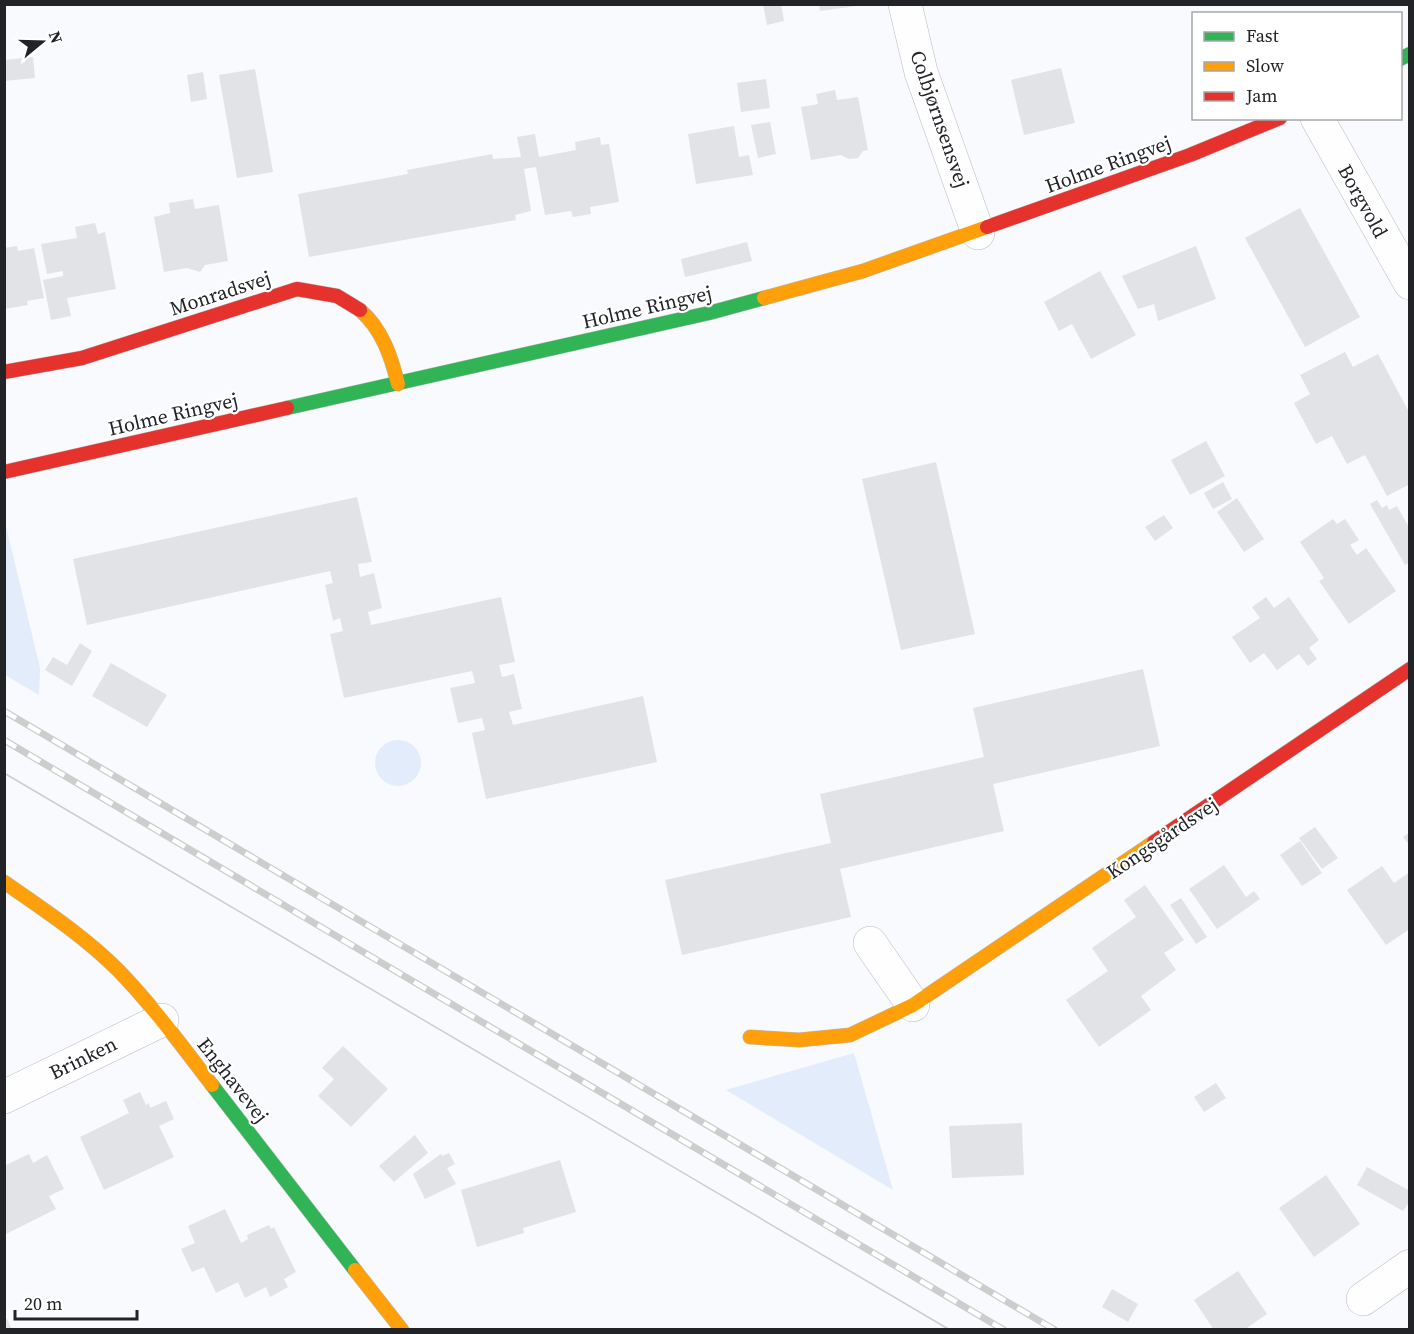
<svg xmlns="http://www.w3.org/2000/svg" width="1414" height="1334" font-family="'Source Serif 4',serif">
	<rect width="100%" height="100%" fill="#f8fafd"/>
	<path fill="#e2ecfa" d="M 5,522 L 40,668 L 39,695 L 5,675 Z
		M375 763a23 23 0 1 1 46 0a23 23 0 1 1-46 0Z
		M 854,1053 L 893,1190 L 726,1090 Z"/>
	<path fill="#e1e3e7" d="M 763,4 L 781,4 L 784,21 L 767,25 Z
		M 819,4 L 857,4 L 857,6 L 820,11 Z
		M 33,57 L 35,78 L 4,81 L 4,60 Z
		M 1061,68 L 1075,123 L 1024,135 L 1011,80 Z
		M 255,69 L 273,172 L 237,178 L 219,75 Z
		M 203,72 L 207,99 L 191,102 L 187,75 Z
		M 766,79 L 770,108 L 741,112 L 737,83 Z
		M 835,90 L 837,100 L 858,97 L 868,150 L 863,151 L 858,158 L 849,159 L 841,155 L 811,160 L 801,107 L 818,104 L 816,94 Z
		M 770,122 L 776,154 L 758,158 L 751,125 Z
		M 734,126 L 739,157 L 749,155 L 753,175 L 696,184 L 688,134 Z
		M 535,134 L 539,157 L 576,150 L 575,142 L 600,137 L 601,145 L 609,144 L 619,202 L 590,207 L 591,214 L 573,217 L 571,211 L 545,215 L 536,167 L 524,169 L 531,211 L 515,215 L 516,220 L 309,257 L 298,194 L 408,174 L 407,170 L 492,154 L 493,159 L 521,157 L 517,137 Z
		M 193,199 L 195,209 L 219,205 L 228,261 L 205,265 L 200,272 L 187,268 L 164,272 L 154,217 L 170,213 L 169,203 Z
		M 1300,208 L 1360,317 L 1305,347 L 1245,238 Z
		M 95,223 L 98,234 L 105,232 L 116,289 L 67,298 L 71,316 L 51,320 L 43,280 L 63,276 L 63,271 L 47,274 L 41,244 L 77,238 L 75,227 Z
		M 747,242 L 752,261 L 685,277 L 681,259 Z
		M 17,246 L 18,251 L 34,248 L 44,298 L 27,301 L 28,305 L 4,309 L 4,248 Z
		M 1196,246 L 1216,299 L 1158,321 L 1154,304 L 1138,309 L 1122,276 Z
		M 1100,271 L 1136,335 L 1091,359 L 1072,324 L 1059,331 L 1044,302 Z
		M 1345,352 L 1353,367 L 1378,354 L 1410,414 L 1410,484 L 1387,496 L 1365,455 L 1347,464 L 1332,436 L 1316,444 L 1294,403 L 1310,394 L 1300,375 Z
		M 1206,441 L 1225,476 L 1190,495 L 1171,460 Z
		M 936,462 L 975,634 L 901,650 L 862,479 Z
		M 1223,482 L 1232,499 L 1213,509 L 1204,493 Z
		M 357,497 L 372,562 L 358,564 L 360,577 L 374,573 L 382,608 L 368,612 L 371,625 L 501,597 L 515,662 L 499,665 L 502,677 L 514,674 L 522,709 L 509,712 L 513,725 L 643,696 L 657,762 L 486,799 L 472,733 L 485,730 L 482,718 L 458,723 L 450,688 L 475,683 L 472,671 L 344,698 L 330,634 L 343,631 L 340,618 L 333,621 L 325,585 L 333,583 L 330,571 L 87,625 L 73,559 Z
		M 1237,498 L 1264,539 L 1244,552 L 1217,512 Z
		M 1377,500 L 1382,508 L 1387,505 L 1389,510 L 1397,506 L 1410,529 L 1410,562 L 1405,565 L 1370,504 Z
		M 1164,515 L 1173,528 L 1155,541 L 1145,527 Z
		M 1333,519 L 1337,524 L 1345,519 L 1359,540 L 1350,545 L 1357,555 L 1366,548 L 1396,591 L 1349,624 L 1319,581 L 1324,578 L 1300,542 Z
		M 1266,597 L 1274,608 L 1289,597 L 1319,640 L 1309,648 L 1317,659 L 1308,666 L 1299,654 L 1277,670 L 1264,653 L 1250,663 L 1232,637 L 1260,618 L 1252,607 Z
		M 80,643 L 92,651 L 72,686 L 45,670 L 53,657 L 67,665 Z
		M 111,663 L 167,695 L 147,727 L 92,696 Z
		M 1143,669 L 1160,746 L 993,784 L 1004,831 L 840,869 L 851,917 L 682,955 L 665,880 L 831,843 L 820,794 L 984,757 L 973,708 Z
		M 1315,827 L 1338,858 L 1322,869 L 1299,838 Z
		M 1410,832 L 1410,846 L 1403,837 Z
		M 1300,841 L 1322,873 L 1302,886 L 1280,855 Z
		M 1224,865 L 1246,897 L 1254,891 L 1260,899 L 1217,929 L 1189,889 Z
		M 1382,866 L 1394,883 L 1410,872 L 1410,929 L 1386,945 L 1347,890 Z
		M 1145,885 L 1184,940 L 1164,953 L 1176,970 L 1141,996 L 1151,1010 L 1099,1047 L 1066,1000 L 1108,971 L 1092,948 L 1136,917 L 1124,900 Z
		M 1181,898 L 1207,937 L 1196,944 L 1170,905 Z
		M 343,1046 L 388,1089 L 351,1127 L 318,1096 L 334,1079 L 322,1068 Z
		M 1216,1083 L 1226,1098 L 1204,1112 L 1194,1097 Z
		M 140,1092 L 146,1105 L 149,1103 L 150,1108 L 166,1101 L 174,1119 L 159,1126 L 174,1157 L 104,1190 L 80,1137 L 129,1113 L 123,1100 Z
		M 1022,1123 L 1024,1175 L 952,1178 L 949,1126 Z
		M 415,1135 L 428,1153 L 394,1182 L 379,1166 Z
		M 449,1153 L 455,1164 L 447,1168 L 456,1184 L 425,1199 L 413,1174 L 441,1154 L 442,1156 Z
		M 29,1154 L 33,1163 L 47,1155 L 64,1189 L 49,1196 L 56,1209 L 4,1235 L 4,1166 Z
		M 560,1160 L 576,1212 L 523,1228 L 524,1233 L 477,1247 L 461,1190 Z
		M 1367,1167 L 1410,1191 L 1410,1201 L 1403,1211 L 1357,1185 Z
		M 1326,1175 L 1360,1224 L 1314,1257 L 1279,1208 Z
		M 225,1209 L 241,1243 L 248,1239 L 247,1235 L 269,1225 L 271,1229 L 274,1227 L 296,1272 L 284,1279 L 288,1287 L 270,1297 L 266,1287 L 245,1298 L 238,1282 L 216,1293 L 204,1267 L 192,1272 L 181,1249 L 195,1243 L 188,1226 Z
		M 1238,1271 L 1267,1314 L 1244,1330 L 1214,1330 L 1194,1300 Z
		M 1112,1289 L 1138,1304 L 1128,1322 L 1102,1307 Z
		M 7,1319 L 12,1330 L 4,1330 L 4,1320 Z"/>
	<g fill="none" stroke-linecap="round" stroke-linejoin="round">
		<defs>
			<path id="street" d="M 905,4 L 921,72 L 978,233
				M 1317,118 L 1410,283
				M 870,943 L 913,1005
				M 4,1097 L 162,1020
				M 1363,1299 L 1410,1266"/>
			<path id="fast" d="M 1400,59 L 1410,54
				M 287,408 L 709,313 L 764,298
				M 212,1085 L 355,1270"/>
			<path id="slow" d="M 764,298 L 863,271 L 987,227
				M 360,310 C 382,329 391,356 398,384
				M 4,882 C 43,909 84,936 118,970 C 152,1005 182,1046 212,1085
				M 750,1037 L 799,1040 L 850,1035 L 913,1005 L 1154,842
				M 355,1270 L 402,1330"/>
			<path id="jam" d="M 987,227 L 1190,155 L 1280,118
				M 4,372 L 82,358 L 297,289 L 337,296 L 360,310
				M 4,472 L 287,408
				M 1154,842 L 1410,669"/>
		</defs>
		<use href="#street" stroke="#babcbf" stroke-width="34"/>
		<use href="#fast" stroke="#babcbf" stroke-width="15"/>
		<use href="#slow" stroke="#babcbf" stroke-width="15"/>
		<use href="#jam" stroke="#babcbf" stroke-width="15"/>
		<use href="#street" stroke="#fefeff" stroke-width="33"/>
		<use href="#fast" stroke="#30b455" stroke-width="14"/>
		<use href="#slow" stroke="#ff9f0a" stroke-width="14"/>
		<use href="#jam" stroke="#e5322d" stroke-width="14"/>
		<path stroke="#cdcdce" stroke-width="1.5" d="M 4,773 L 950,1330"/>
		<defs>
			<path id="rail" d="M 4,711 L 1055,1330
				M 4,740 L 1004,1330"/>
		</defs>
		<use href="#rail" stroke="#cdcdce" stroke-width="7"/>
		<use href="#rail" stroke="#fff" stroke-width="4.5" stroke-dasharray="14" stroke-linecap="butt"/>
	</g>
	<g text-anchor="middle" dominant-baseline="central" stroke-width="4.5" stroke-linejoin="round" paint-order="stroke">
		<g font-size="20" fill="#212327" stroke="#fff">
			<text transform="translate(940 119) rotate(71)">Colbjørnsensvej</text>
			<text transform="translate(1108 164) rotate(-20)">Holme Ringvej</text>
			<text transform="translate(1363 201) rotate(61)">Borgvold</text>
			<text transform="translate(220 293) rotate(-18)">Monradsvej</text>
			<text transform="translate(647 307) rotate(-13)">Holme Ringvej</text>
			<text transform="translate(173 414) rotate(-13)">Holme Ringvej</text>
			<text transform="translate(1162 838) rotate(-34)">Kongsgårdsvej</text>
			<text transform="translate(83 1058) rotate(-26)">Brinken</text>
			<text transform="translate(233 1080) rotate(52)">Enghavevej</text>
		</g>
	</g>
	<rect width="1414" height="1334" fill="none" stroke="#212327" stroke-width="12"/>
	<rect x="1192" y="12" width="210" height="108" fill="#ffffff" stroke="#a6a7a9" stroke-width="1.5"/>
	<rect x="1204" y="32" width="30" height="9" fill="#30b455" stroke="#a6a7a9" stroke-width="1.5"/>
	<text x="1246" y="42" font-size="18" fill="#212327">Fast</text>
	<rect x="1204" y="62" width="30" height="9" fill="#ff9f0a" stroke="#a6a7a9" stroke-width="1.5"/>
	<text x="1246" y="72" font-size="18" fill="#212327">Slow</text>
	<rect x="1204" y="92" width="30" height="9" fill="#e5322d" stroke="#a6a7a9" stroke-width="1.5"/>
	<text x="1246" y="102" font-size="18" fill="#212327">Jam</text>
	<g transform="translate(42 42) rotate(71)" stroke="#ffffff" stroke-width="4.5" paint-order="stroke">
	<path d="M0-4.5L10 22L0 15L-10 22Z" fill="#212327"/>
	<text y="-9" font-size="16" font-weight="bold" text-anchor="middle" fill="#212327">N</text>
	</g>
	<path d="M15 1310v9h122v-9" fill="none" stroke="#212327" stroke-width="3"/>
	<text x="24" y="1310" font-size="18" fill="#212327" stroke="#ffffff" stroke-width="4.5" paint-order="stroke">20 m</text>
</svg>
